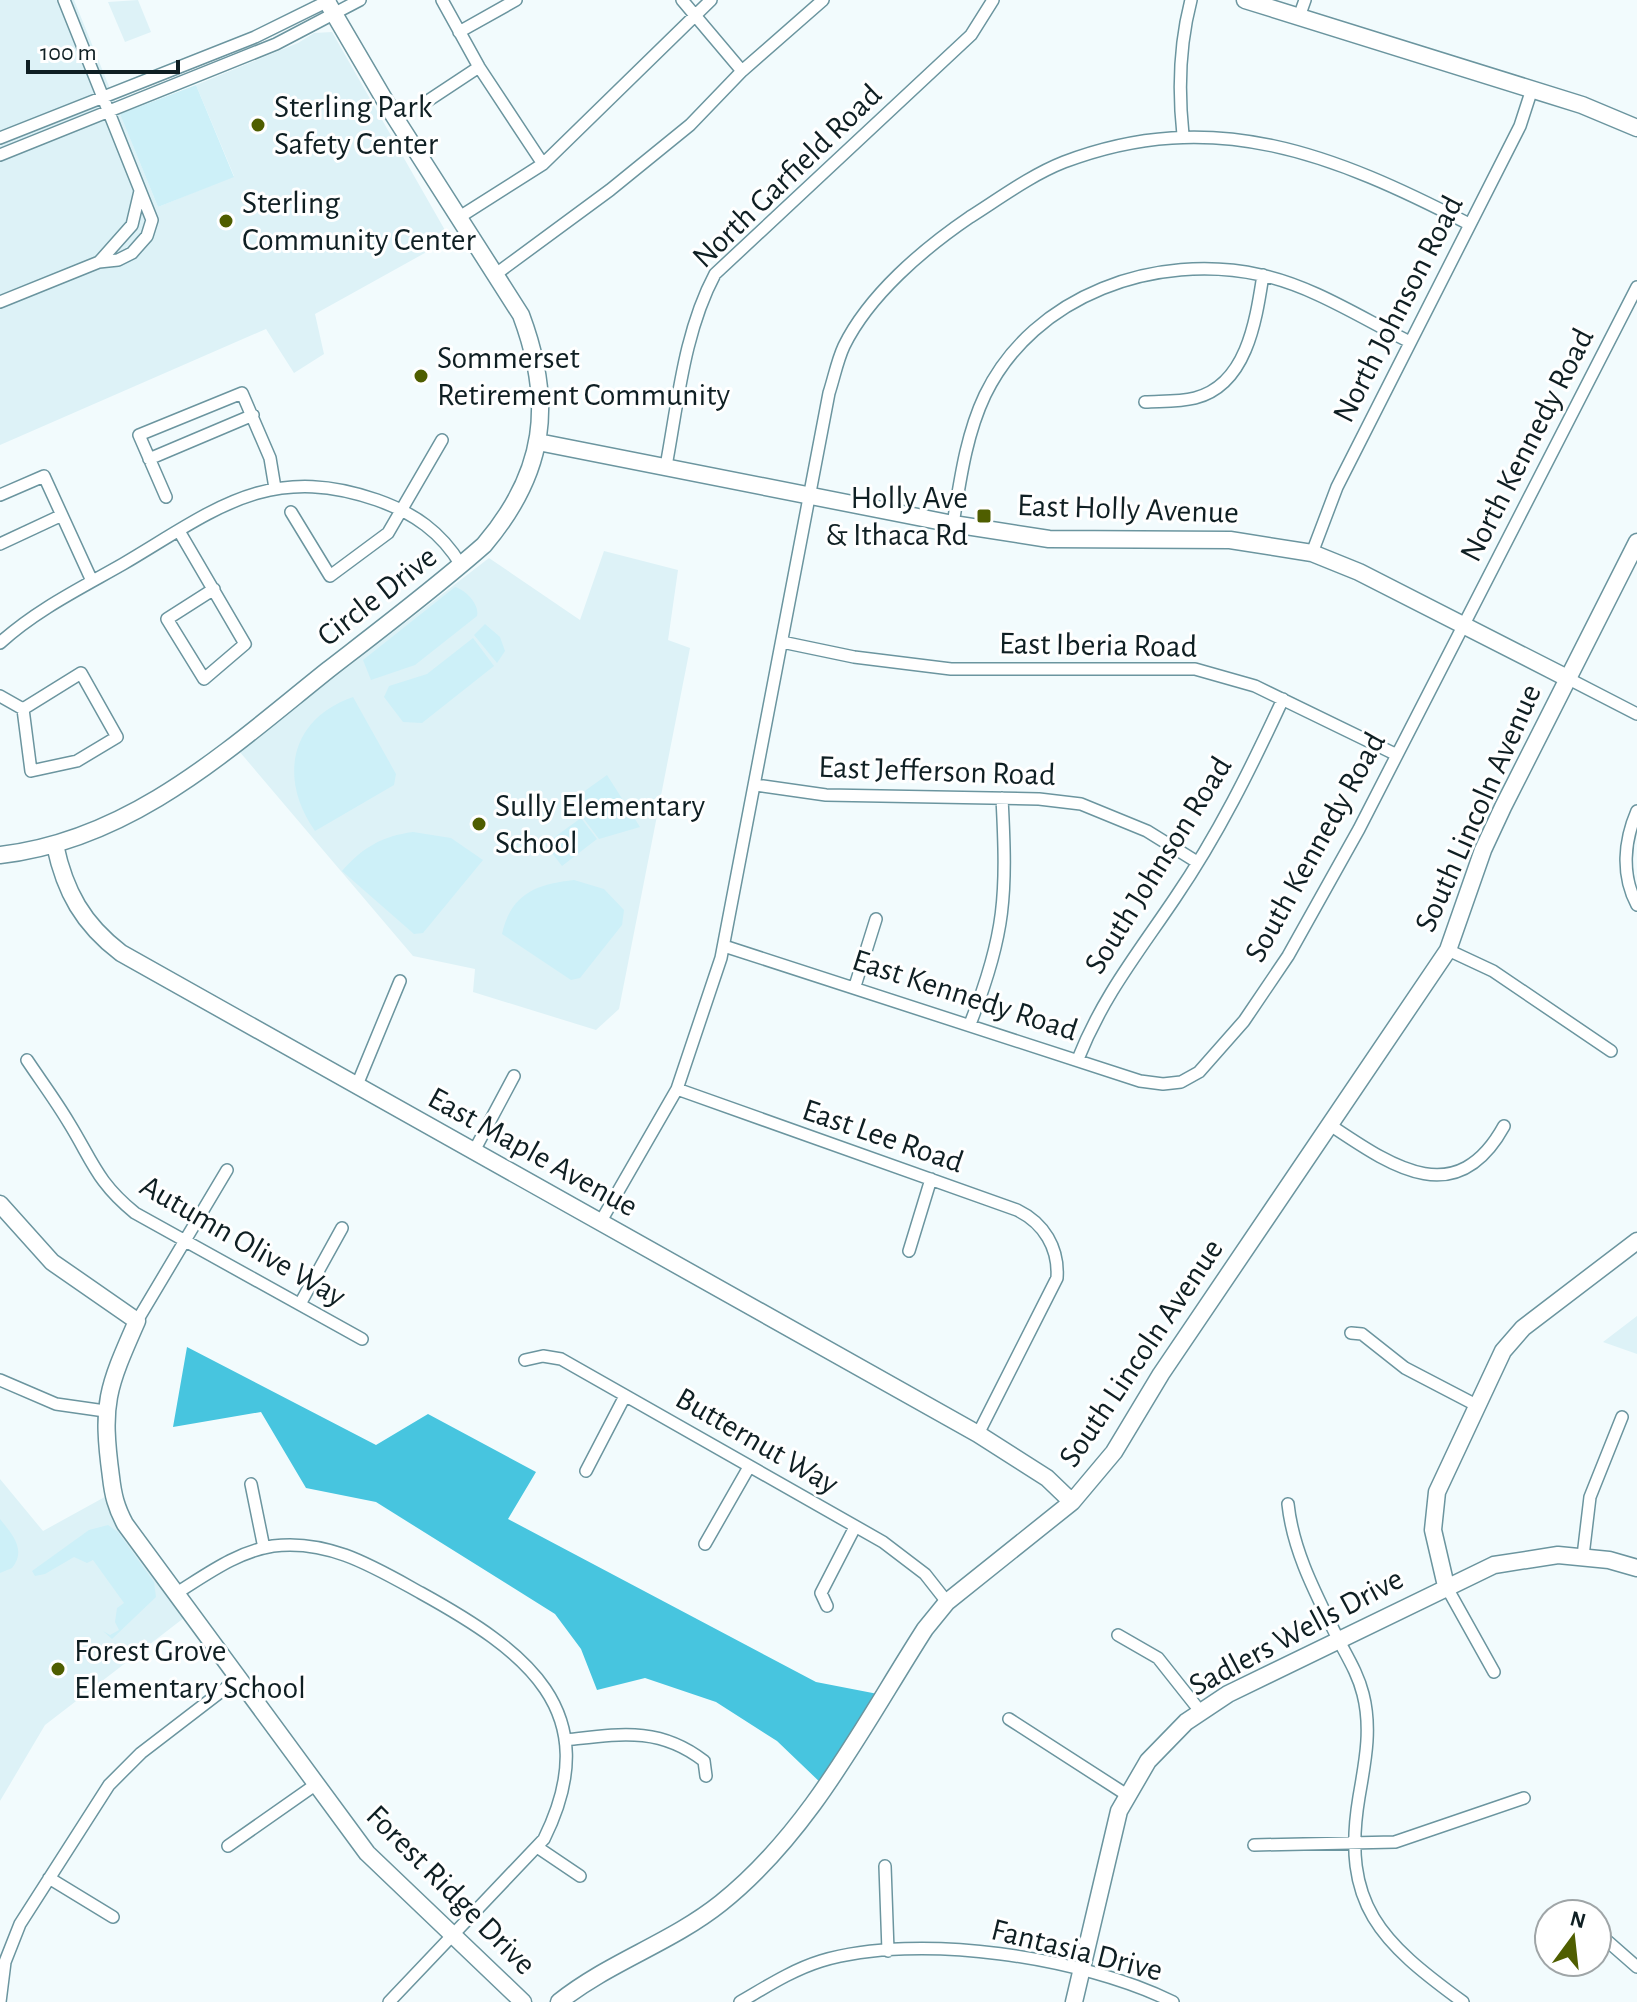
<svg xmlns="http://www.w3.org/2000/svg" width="1637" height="2002" font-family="'Alegreya Sans',sans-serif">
	<rect width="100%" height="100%" fill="#f2fbfd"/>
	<path fill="#ddf2f7" d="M 0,0 L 74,0 L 158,207 L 234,176 L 196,85 L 298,43 L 314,33 L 332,32 L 450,239 L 315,314 L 324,354 L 294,373 L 266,329 L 0,445 Z
		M 138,0 L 151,32 L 125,42 L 108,2 Z
		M 604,551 L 678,570 L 668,640 L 690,648 L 619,1009 L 596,1030 L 473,992 L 475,969 L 413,956 L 239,751 L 489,558 L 580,620 Z
		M 1637,1316 L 1637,1354 L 1603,1342 Z
		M 0,1479 L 43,1531 L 112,1493 L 189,1614 L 45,1725 L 0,1801 Z"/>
	<path fill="#cdf0f8" d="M 196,85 L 234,177 L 158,207 L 120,114 Z
		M 455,587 C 466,590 480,605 477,616 L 415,665 L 371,680 L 363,660 Z
		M 485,624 L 500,637 L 505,651 L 497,663 L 474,635 Z
		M 473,638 L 494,666 L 422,723 L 403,722 L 384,697 L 389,686 L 427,674 Z
		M 353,697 L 396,774 L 394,785 L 315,831 C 278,778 290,719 353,697 Z
		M 607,775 L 640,827 L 599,839 L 575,807 L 586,790 Z
		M 581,818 L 597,839 L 562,866 L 545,844 Z
		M 413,832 L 451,838 L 483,860 L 423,933 L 414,934 L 342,871 C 362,848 382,836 413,832 Z
		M 574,880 L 604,889 L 624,910 L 622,925 L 580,978 L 571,980 L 502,934 C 511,894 536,884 574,880 Z
		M 0,1519 C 12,1534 27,1550 12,1568 L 0,1573 Z
		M 108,1525 L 118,1532 L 154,1582 L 156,1597 L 112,1639 L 103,1631 L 110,1635 L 119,1630 L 115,1622 L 117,1608 L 124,1603 L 93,1560 L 87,1563 L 74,1557 L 45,1574 L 35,1576 L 32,1571 L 89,1530 Z"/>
	<path fill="#47c5df" d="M 187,1347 L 376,1445 L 428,1414 L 536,1472 L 508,1519 L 816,1682 L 883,1695 L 824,1786 L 777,1741 L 716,1702 L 645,1678 L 597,1690 L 581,1649 L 555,1614 L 376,1502 L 306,1488 L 261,1412 L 173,1427 Z"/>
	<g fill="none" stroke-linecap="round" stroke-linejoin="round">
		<defs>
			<path id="street" d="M 442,0 L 479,67 L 543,164
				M 682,0 L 742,71
				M 1299,17 L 1305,0
				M 459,32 L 516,0
				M 423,104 L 479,67
				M 1183,135 C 1178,89 1179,46 1191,0
				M 0,138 L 255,37 L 330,0
				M 0,155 L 276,44 L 360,0
				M 458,218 L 543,164 L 711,0
				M 100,261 L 132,225 L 140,191
				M 496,274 L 610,190 L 690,125 L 742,71 L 823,0
				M 0,302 L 99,262 L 118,260 L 132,253 L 147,236 L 152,220 L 64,0
				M 1145,402 C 1161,401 1179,402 1195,398 C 1247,385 1256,320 1263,275
				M 149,459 L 253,415
				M 666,466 C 678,402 684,332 715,274 L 971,35 L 993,0
				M 0,495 L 44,476 L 92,581
				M 166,497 L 139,435 L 242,393 L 270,458 L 275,488
				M 291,512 L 330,576 L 388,533 L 442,440
				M 953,524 C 960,481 966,435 985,395 C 1034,294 1157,252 1261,275 C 1313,286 1363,319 1410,342
				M 179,531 L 245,644 L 204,679 L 167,619 L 214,589
				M 0,544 L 60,516
				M 1312,553 L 1337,487 L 1520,126 L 1532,89
				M 782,642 L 854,657 L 951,669 L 1195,669 L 1255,686 L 1397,755
				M 0,643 C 36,610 81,588 123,564 C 213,511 268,462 377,500 C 414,513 441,532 461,565
				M 81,673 L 117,737 L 77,761 L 31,771 L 23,709 Z
				M 1567,678 L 1637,714
				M 0,696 L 23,709
				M 756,785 L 826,795 L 1039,799 L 1081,804 L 1147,831 L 1197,862
				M 1637,811 C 1624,841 1621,875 1637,905
				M 724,946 L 1140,1081 L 1163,1084 L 1181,1082 L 1199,1072 L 1244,1021 L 1288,956 L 1359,829 L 1637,287
				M 1448,950 L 1493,971 L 1611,1051
				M 855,986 L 876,919
				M 970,1024 C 1006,934 1007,894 1002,798
				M 1078,1059 C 1103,996 1138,953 1175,898 C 1218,835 1251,768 1283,699
				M 27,1060 C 41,1081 56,1101 69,1123 C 93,1162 97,1182 135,1213 L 362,1339
				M 357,1085 L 400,981
				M 677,1089 L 1017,1210 C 1044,1223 1059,1248 1057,1278 L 978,1434
				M 1330,1125 C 1390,1165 1456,1213 1504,1126
				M 474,1151 L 514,1076
				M 601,1221 L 677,1089 L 721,958 L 829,393 C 834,378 837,361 844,346 C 869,295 923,249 970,217 C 1000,198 1031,175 1064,162 C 1214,105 1335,155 1469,224
				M 909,1251 L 931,1179
				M 300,1304 L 342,1228
				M 137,1321 L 227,1170
				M 1351,1333 L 1362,1334 L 1405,1368 L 1476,1405
				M 525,1360 L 543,1356 L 561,1359 L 883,1542 L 925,1574 L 947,1602
				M 0,1380 L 56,1404 L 105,1411
				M 586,1471 L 625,1396
				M 251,1484 L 264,1548
				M 1288,1504 C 1293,1552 1317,1596 1338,1639 C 1348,1658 1358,1674 1363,1694 C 1372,1729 1365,1762 1359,1797 C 1341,1905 1381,1942 1463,2002
				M 705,1544 L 749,1467
				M 1583,1556 L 1590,1497 L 1622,1417
				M 1446,1586 L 1494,1672
				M 175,1594 C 206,1575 236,1552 273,1546 C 329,1539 374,1567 421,1593 C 524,1650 608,1710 544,1839 L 389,2002
				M 827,1606 L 821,1593 L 855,1527
				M 1118,1635 L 1158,1658 L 1200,1711
				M 1009,1719 L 1127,1795
				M 565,1740 C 619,1734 659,1726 704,1761 L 706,1776
				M 1254,1845 L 1395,1842 L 1524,1798
				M 228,1846 L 315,1785
				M 537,1847 L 580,1876
				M 885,1866 L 888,1951
				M 49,1878 L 113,1917
				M 1597,1932 L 1637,1967
				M 0,2002 L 5,1962 L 20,1924 L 109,1785 L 141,1753 L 240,1677
				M 740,2002 C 766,1987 792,1970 821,1961 C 919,1932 1082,1957 1173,2002"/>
			<path id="secondary" d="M 1245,0 L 1582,105 L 1637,128
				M 538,442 L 953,524 L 1049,539 L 1230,540 L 1312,553 L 1359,572 L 1567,678
				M 55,845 C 65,892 83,924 121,953 L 978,1434 L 1047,1478 L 1072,1502
				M 0,855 C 132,840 229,749 328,670 C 381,629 434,589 484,545 C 546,472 554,403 521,315 L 394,116 L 326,0
				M 0,1204 L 52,1262 L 137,1321 C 107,1389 101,1403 111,1477 C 113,1495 116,1507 125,1524 L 367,1853 L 523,2002
				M 1446,1586 L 1433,1530 L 1437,1492 L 1503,1351 L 1523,1328 L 1637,1241
				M 559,2002 C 609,1962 671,1943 721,1903 C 810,1832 864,1724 925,1629 L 947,1602 L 1072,1502 L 1114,1452 L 1161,1374 L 1448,950 L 1483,850 L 1503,807 L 1637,542
				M 1074,2002 L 1119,1811 L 1148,1761 L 1186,1722 L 1228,1694 L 1494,1565 L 1558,1555 L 1609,1560 L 1637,1568"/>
		</defs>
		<use href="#street" stroke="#6b959f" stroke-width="14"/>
		<use href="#secondary" stroke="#6b959f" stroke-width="19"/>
		<use href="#street" stroke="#fff" stroke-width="11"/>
		<use href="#secondary" stroke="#fff" stroke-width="16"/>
	</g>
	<g fill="#4f5e00" stroke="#fff" stroke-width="3">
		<circle cx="258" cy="125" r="8"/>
		<circle cx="226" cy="221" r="8"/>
		<circle cx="421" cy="376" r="8"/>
		<rect x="976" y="508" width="16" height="16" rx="4"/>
		<circle cx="479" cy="824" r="8"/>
		<circle cx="58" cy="1669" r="8"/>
	</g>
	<g text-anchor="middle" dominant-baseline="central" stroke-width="6" stroke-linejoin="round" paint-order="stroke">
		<g font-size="32" fill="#0f1f23" stroke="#fff" text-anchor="start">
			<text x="274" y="107">Sterling Park<tspan x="274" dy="37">Safety Center</tspan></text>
			<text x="242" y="203">Sterling<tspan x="242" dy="37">Community Center</tspan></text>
			<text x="437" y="358">Sommerset<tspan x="437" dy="37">Retirement Community</tspan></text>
			<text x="968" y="498" text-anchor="end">Holly Ave<tspan x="968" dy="37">&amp; Ithaca Rd</tspan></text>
			<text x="495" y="806">Sully Elementary<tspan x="495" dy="37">School</tspan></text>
			<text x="74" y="1651">Forest Grove<tspan x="74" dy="37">Elementary School</tspan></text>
		</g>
		<g font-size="32" fill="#0f1f23" stroke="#fff">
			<text transform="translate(787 176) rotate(-44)">North Garfield Road</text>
			<text transform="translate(1398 309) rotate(-63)">North Johnson Road</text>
			<text transform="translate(1527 445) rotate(-63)">North Kennedy Road</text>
			<text transform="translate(1128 509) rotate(2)">East Holly Avenue</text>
			<text transform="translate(377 596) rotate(-38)">Circle Drive</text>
			<text transform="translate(1098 645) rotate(1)">East Iberia Road</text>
			<text transform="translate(937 771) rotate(2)">East Jefferson Road</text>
			<text transform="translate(1478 808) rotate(-66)">South Lincoln Avenue</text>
			<text transform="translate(1315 847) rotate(-61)">South Kennedy Road</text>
			<text transform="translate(1158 865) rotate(-58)">South Johnson Road</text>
			<text transform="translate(965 995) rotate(18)">East Kennedy Road</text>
			<text transform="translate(883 1136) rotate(19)">East Lee Road</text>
			<text transform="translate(533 1152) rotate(29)">East Maple Avenue</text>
			<text transform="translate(243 1241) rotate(30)">Autumn Olive Way</text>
			<text transform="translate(1141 1353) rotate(-56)">South Lincoln Avenue</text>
			<text transform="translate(757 1441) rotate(30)">Butternut Way</text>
			<text transform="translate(1296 1632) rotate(-28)">Sadlers Wells Drive</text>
			<text transform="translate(451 1890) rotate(45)">Forest Ridge Drive</text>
			<text transform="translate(1077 1950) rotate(14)">Fantasia Drive</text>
		</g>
	</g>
	<g transform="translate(1573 1938) rotate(15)"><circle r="38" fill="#ffffff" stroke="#9fa5a7" stroke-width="2"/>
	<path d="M0-6L14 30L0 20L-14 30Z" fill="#4f5e00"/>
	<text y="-12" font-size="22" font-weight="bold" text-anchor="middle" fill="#0f1f23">N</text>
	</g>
	<path d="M28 60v12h150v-12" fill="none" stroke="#0f1f23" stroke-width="4"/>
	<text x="40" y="60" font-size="24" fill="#0f1f23" stroke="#ffffff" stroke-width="6" paint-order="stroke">100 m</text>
</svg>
